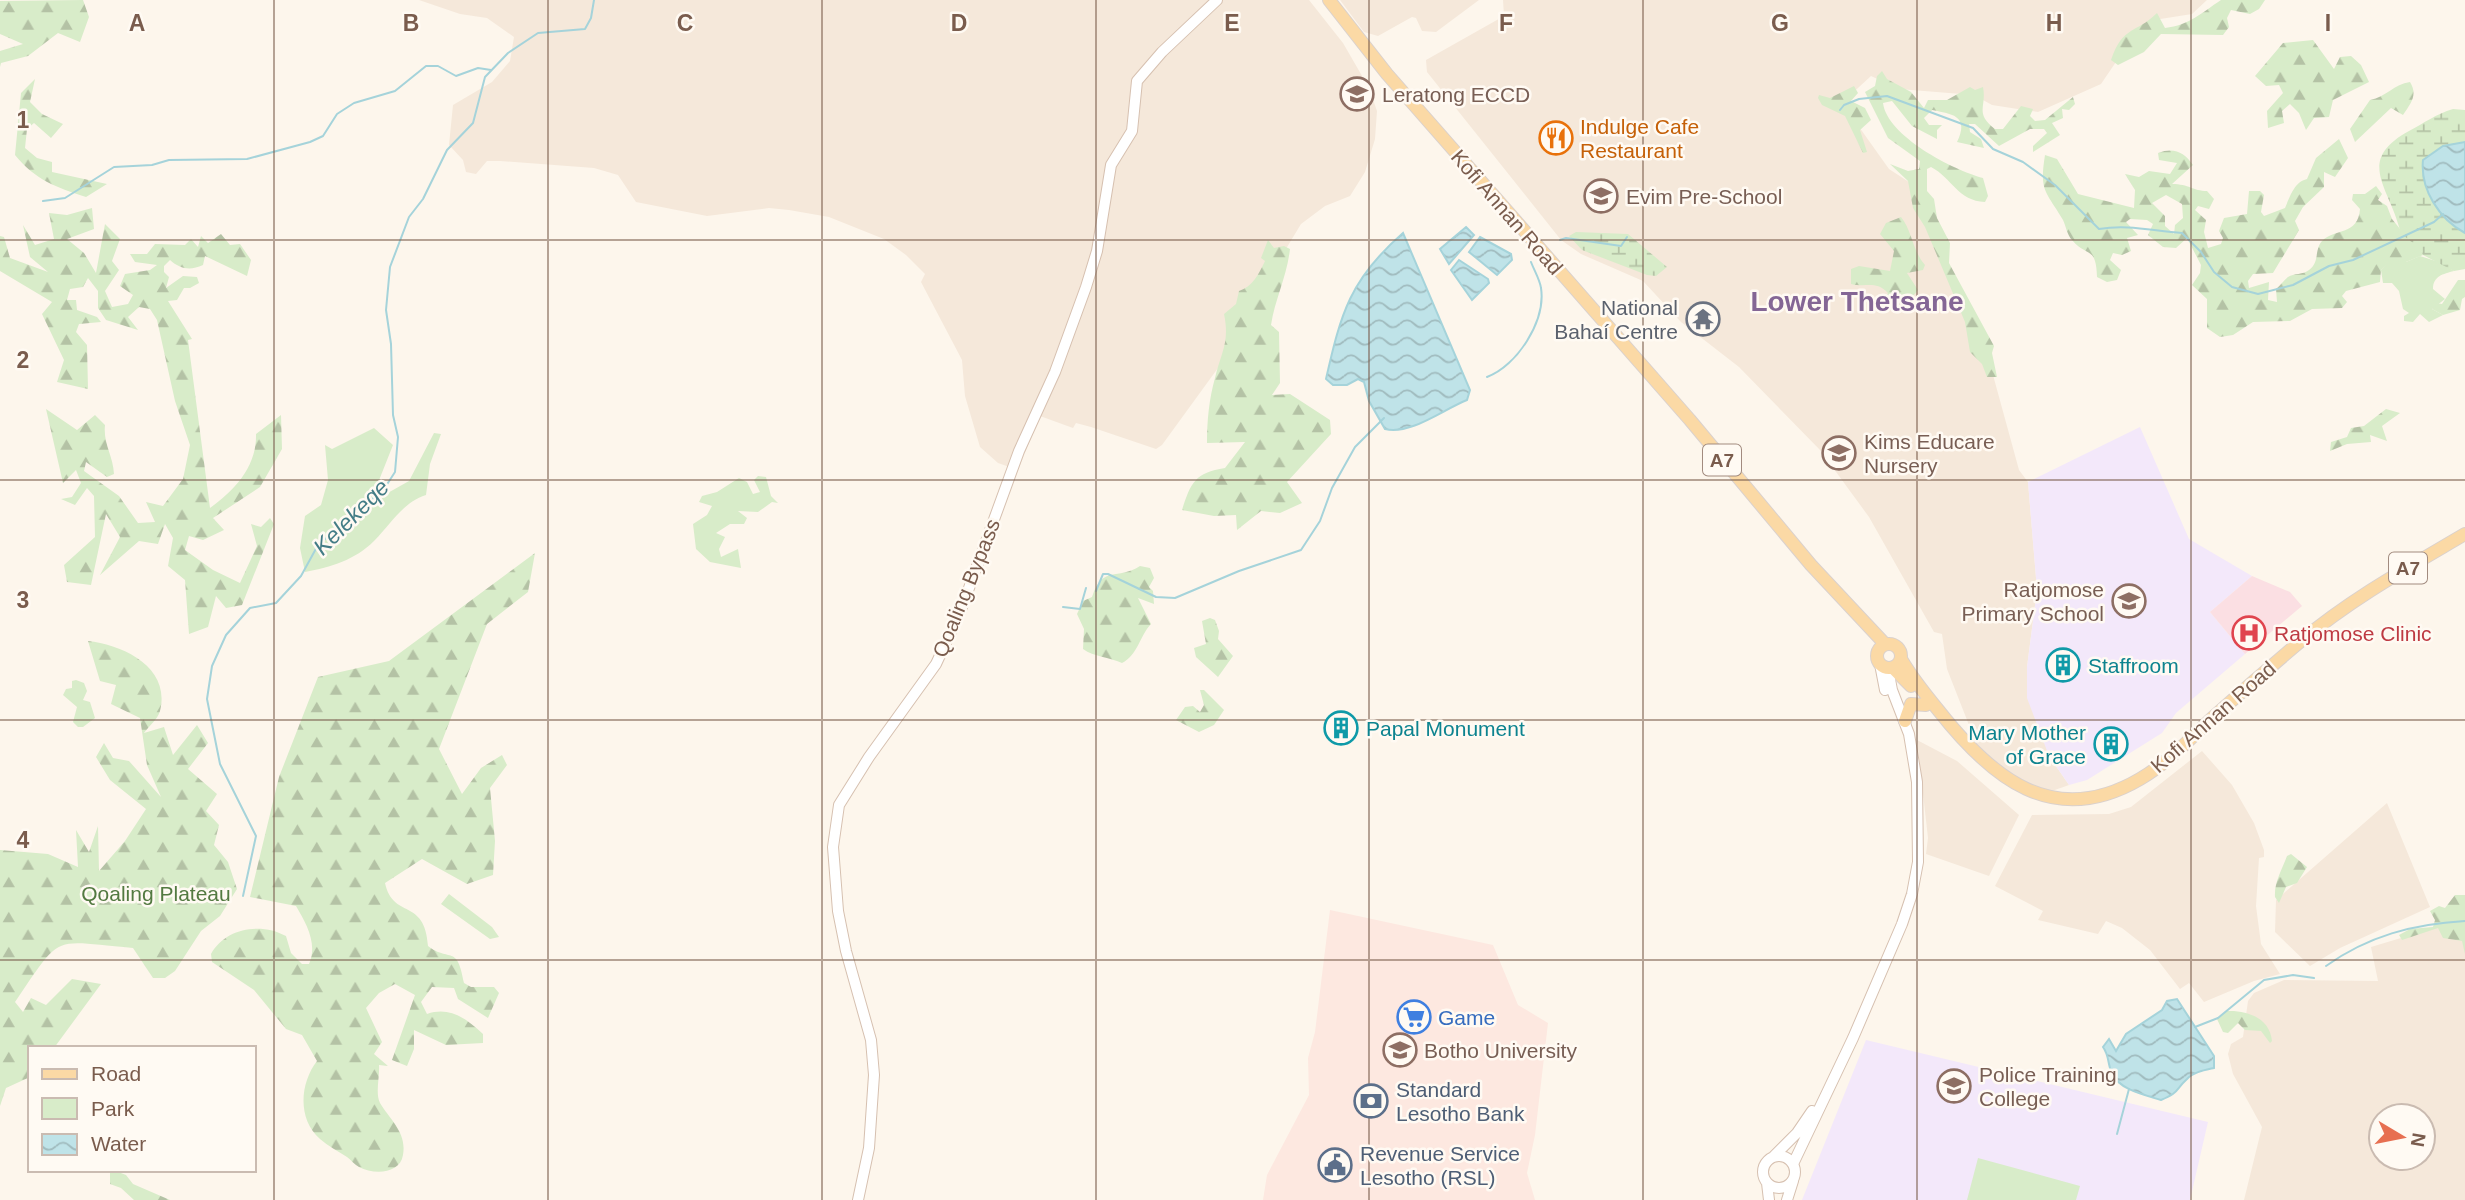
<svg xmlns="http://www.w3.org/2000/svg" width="2465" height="1200" font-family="Helvetica,sans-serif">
	<defs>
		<pattern id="forest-firs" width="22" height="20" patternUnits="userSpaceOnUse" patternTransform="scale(1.75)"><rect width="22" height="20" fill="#d8ecc9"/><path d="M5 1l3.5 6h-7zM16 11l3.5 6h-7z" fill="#b4c2a5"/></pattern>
		<pattern id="wetland-marsh" width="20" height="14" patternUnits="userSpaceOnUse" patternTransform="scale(1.75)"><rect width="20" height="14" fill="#d8ecc9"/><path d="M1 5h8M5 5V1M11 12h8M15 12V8" fill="none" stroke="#b4c2a5"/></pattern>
		<pattern id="water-waves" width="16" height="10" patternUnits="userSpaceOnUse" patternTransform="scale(1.75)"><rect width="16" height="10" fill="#bfe3e8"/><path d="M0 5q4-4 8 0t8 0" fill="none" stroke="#a0bbbe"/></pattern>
	</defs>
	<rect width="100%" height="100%" fill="#fdf6ec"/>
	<path fill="#f5e8da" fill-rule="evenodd" d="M 419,0 L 1309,0 L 1343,43 L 1369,88 L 1377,111 L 1375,139 L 1365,172 L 1350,196 L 1325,206 L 1301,224 L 1229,343 L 1218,368 L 1162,445 L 1156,449 L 1091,427 L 1076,423 L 1073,428 L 1040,416 L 1018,470 L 998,463 L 980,447 L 965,396 L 962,360 L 921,282 L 925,274 L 906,255 L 884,239 L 829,217 L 789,210 L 769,208 L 707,216 L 636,202 L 618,175 L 594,168 L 500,161 L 487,161 L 476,174 L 466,172 L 463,160 L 449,145 L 453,105 L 492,82 L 510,61 L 514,37 L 487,18 L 460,14 Z
		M 1340,0 L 1479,0 L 1436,32 L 1422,31 L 1416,18 L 1412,17 L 1378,36 L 1364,32 Z
		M 1503,0 L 2207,0 L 2192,14 L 2154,20 L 2120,56 L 2101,84 L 2038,112 L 1992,105 L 1974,95 L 1899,89 L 1871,76 L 1846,99 L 1852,117 L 1889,169 L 1915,186 L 1990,364 L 2019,470 L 2028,482 L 2037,590 L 2027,667 L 2049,756 L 2069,785 L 2052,791 L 2033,788 L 2012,777 L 1978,748 L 1947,669 L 1942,634 L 1934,632 L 1869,517 L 1820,450 L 1739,367 L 1681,322 L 1643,281 L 1581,254 L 1561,240 L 1427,72 L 1426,60 L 1504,16 Z
		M 1917,740 L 1957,761 L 2019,815 L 1989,876 L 1926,854 L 1928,838 Z
		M 2202,751 L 2232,785 L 2254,823 L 2264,850 L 2264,857 L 2259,858 L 2256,906 L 2261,944 L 2280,974 L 2254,981 L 2204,1002 L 2189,983 L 2180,989 L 2150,950 L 2122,928 L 2106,921 L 2098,934 L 2038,920 L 2043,911 L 1995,886 L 2032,815 L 2109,814 L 2131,807 Z
		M 2387,803 L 2430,907 L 2340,948 L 2310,966 L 2275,932 L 2276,900 Z
		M 2441,926 L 2465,927 L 2465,1200 L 2244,1200 L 2262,1127 L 2233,1074 L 2228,1054 L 2231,1044 L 2243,1037 L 2248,1001 L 2254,993 L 2284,980 L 2378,981 L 2371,947 ZM 2381,1116 L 2423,1116 L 2423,1158 L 2381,1158 Z"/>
	<path fill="#fde8e0" d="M 1330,910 L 1493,945 L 1518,1005 L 1548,1023 L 1535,1135 L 1527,1173 L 1535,1200 L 1263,1200 L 1267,1175 L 1309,1095 L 1308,1058 L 1315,1032 Z"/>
	<path fill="#f3e8fa" d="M 2140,427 L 2189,539 L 2252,576 L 2210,612 L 2245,654 L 2176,713 L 2162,733 L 2087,780 L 2069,785 L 2049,756 L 2027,698 L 2027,667 L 2037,590 L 2028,482 Z
		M 1866,1040 L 2208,1122 L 2190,1200 L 1802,1200 Z"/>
	<path fill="#fbdfe3" d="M 2252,576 L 2290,592 L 2302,606 L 2245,654 L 2210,612 Z"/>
	<path fill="#d8ecc9" d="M 2420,256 L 2442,263 L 2454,271 C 2443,274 2433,276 2433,289 L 2445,299 L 2432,309 L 2443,315 L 2429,322 L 2420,314 L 2413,322 L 2404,321 L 2404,316 L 2409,313 L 2403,309 L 2399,291 L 2392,283 L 2383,283 L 2381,270 L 2388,262 L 2406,262 Z
		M 374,428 L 393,445 L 370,503 L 409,481 L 434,433 L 441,434 L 430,464 L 426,495 C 402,503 392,523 374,541 C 355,560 331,567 305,572 L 300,548 L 305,516 L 321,505 L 328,480 L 325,445 L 332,449 Z
		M 758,476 L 766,477 L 771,496 L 778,503 L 772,502 L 758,512 L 738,511 L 747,518 L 744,524 L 730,524 L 716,533 L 725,537 L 719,549 L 721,557 L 738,549 L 741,568 L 710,562 L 696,549 L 693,524 L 707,515 L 712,506 L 699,502 L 702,496 L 717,492 L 739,478 L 747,482 L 753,494 L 760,492 L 754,480 Z
		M 76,680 L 84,683 L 87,691 L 83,700 L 90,702 L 95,718 L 83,727 L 78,727 L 73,722 L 77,707 L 63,695 L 66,689 L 72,688 L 72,681 Z
		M 449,894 L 492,927 L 499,937 L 490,939 L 441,904 Z
		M 1978,1158 L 2080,1186 L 2076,1200 L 1967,1200 Z"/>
	<path fill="url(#forest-firs)" fill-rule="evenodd" d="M 83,0 L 89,17 L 80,42 L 58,33 L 28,56 L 1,63 L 0,67 L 0,51 L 23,44 L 0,34 L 0,1 Z
		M 2221,0 L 2265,0 L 2259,9 L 2250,14 L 2231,10 L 2227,18 L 2229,27 L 2223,35 L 2161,34 L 2144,52 L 2118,65 L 2111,60 C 2123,25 2136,34 2157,13 L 2165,28 C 2190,25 2201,13 2221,0 Z
		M 2313,40 L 2334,69 L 2340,57 L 2351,56 L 2361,65 L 2369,82 L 2333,100 L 2329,117 L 2314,118 L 2306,130 L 2299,113 L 2290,104 L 2282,111 L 2284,123 L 2268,128 L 2267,111 L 2283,93 L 2279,85 L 2266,86 L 2255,76 L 2283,43 Z
		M 1882,71 L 1887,79 L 1911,92 L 1924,108 L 1928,100 L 1947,100 L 1970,87 L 1975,90 L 1983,87 C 1987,107 1974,113 1995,129 L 2003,129 L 2021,106 L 2033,109 L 2030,116 L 2035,121 L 2045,120 L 2073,97 L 2075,104 L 2069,110 L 2062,109 L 2063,118 L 2052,123 L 2060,135 L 2033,152 L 2033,146 L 2047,133 L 2044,129 L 2030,129 L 1999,146 L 1975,124 L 1969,124 L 1970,132 L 1981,139 L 1984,148 L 1957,142 C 1970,115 1951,114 1932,110 L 1924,118 L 1929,125 L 1942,125 L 1937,130 L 1937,139 L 1912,126 L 1892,101 L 1883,103 C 1887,136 1953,170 1983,178 L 1988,196 L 1985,202 C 1958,201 1952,178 1931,167 L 1927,169 L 1927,191 L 1934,199 L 1937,218 L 1950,243 L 1949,263 L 1994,346 L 1992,353 L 1997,377 L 1987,377 L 1982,364 L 1970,352 L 1965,322 L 1925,227 L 1913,208 L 1908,181 L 1890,164 L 1908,171 L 1919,169 L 1920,161 L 1888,138 L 1865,92 L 1875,86 L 1877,76 Z
		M 35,79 L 30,102 L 42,114 L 63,124 L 51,138 L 34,123 L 27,129 L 25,148 L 37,158 L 52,162 L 52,172 L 107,184 L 86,197 C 57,188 34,179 15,155 L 21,93 Z
		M 2410,82 C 2418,95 2411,103 2403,115 L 2391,108 L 2355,142 L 2350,129 L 2370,100 C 2386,97 2394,84 2410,82 Z
		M 1854,86 L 1858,93 L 1851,101 L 1865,108 L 1871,120 L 1860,130 L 1867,152 L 1863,153 L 1845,116 L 1822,105 L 1818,98 L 1819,95 L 1830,98 Z
		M 2339,139 L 2348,158 L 2335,177 L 2324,172 L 2324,187 L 2303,207 L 2295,221 L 2299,230 C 2290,245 2282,258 2273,273 L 2253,274 L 2248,281 L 2249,288 L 2269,282 L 2268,300 L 2277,302 L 2276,289 C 2280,286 2284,280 2288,277 C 2294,273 2303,275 2309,270 C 2320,262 2314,250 2322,241 C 2335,228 2358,236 2360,209 L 2352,200 L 2353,194 L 2365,194 L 2376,186 L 2382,194 L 2378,200 L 2387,206 L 2392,219 L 2409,240 L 2420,246 L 2423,255 L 2406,262 L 2388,263 L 2381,270 L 2380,282 L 2346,291 L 2342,296 L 2347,302 L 2342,308 L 2312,309 L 2290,321 L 2253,322 L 2233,335 L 2220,337 L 2207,328 L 2207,299 L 2192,285 L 2200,273 L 2201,265 L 2187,238 L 2176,248 L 2163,247 L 2148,235 L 2153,224 L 2147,220 L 2130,219 L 2126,222 L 2138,235 L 2127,238 L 2131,251 L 2122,255 L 2113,253 L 2110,260 L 2121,270 L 2117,280 L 2107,282 L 2097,277 C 2096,245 2087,258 2072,240 C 2067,235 2066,226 2063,220 C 2046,191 2039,192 2045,155 L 2057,159 L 2078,194 L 2134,208 L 2135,190 L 2125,174 L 2139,177 L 2149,171 L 2170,174 L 2177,163 L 2159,160 L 2158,153 C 2174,147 2184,152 2193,165 L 2172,184 C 2189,184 2193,191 2207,191 L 2214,199 L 2209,209 L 2198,206 L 2195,210 L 2206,220 L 2204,232 L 2208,248 L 2221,244 L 2223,238 L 2219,231 L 2224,218 L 2247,214 L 2249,191 L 2260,191 L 2264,195 L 2261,212 L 2264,216 L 2285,208 C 2290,197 2294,182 2307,179 L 2316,158 ZM 2166,195 L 2182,204 L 2183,218 L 2175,225 L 2174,234 L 2165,226 L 2165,216 L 2152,203 Z
		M 92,208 L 94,229 L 67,239 L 84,253 L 96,273 L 105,224 L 120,239 L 112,261 L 119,270 L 105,291 L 112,307 L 128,304 L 133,295 L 120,286 L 125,274 L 150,270 L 157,265 L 135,262 L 130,254 L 147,254 L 155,244 L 185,245 L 191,239 L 198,247 L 201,236 L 208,243 L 221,234 L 230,245 L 240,244 L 251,260 L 247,276 L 205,256 L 203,265 C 190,271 180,269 170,260 L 164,266 L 164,272 L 169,277 L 166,288 L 183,276 L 197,277 L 199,283 L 190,288 L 184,288 L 177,300 L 168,301 L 192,339 L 188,340 L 210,508 C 235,490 257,466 256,434 L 281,415 L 282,449 L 260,487 L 213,518 L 224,530 L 203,540 L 189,536 L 185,550 L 213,570 L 240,583 L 257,546 L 251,524 L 261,527 L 270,518 L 274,524 L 242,605 L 226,608 L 216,596 L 208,627 L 189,634 L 185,580 L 168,566 L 173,538 L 165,524 L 158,544 L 139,541 L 100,575 L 120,537 L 106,514 L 91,585 L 67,582 L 64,565 L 95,537 L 94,496 L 87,488 L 75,505 L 61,499 L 72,497 L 81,483 L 76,470 L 63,483 L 46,409 L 77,430 L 95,415 L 105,425 C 103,444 113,455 114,474 L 107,477 L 86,462 L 84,471 L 119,496 L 138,523 L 155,522 L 146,502 L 163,506 L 183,479 L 190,445 L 175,401 L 157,320 L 150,309 L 139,307 L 128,317 L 138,330 L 106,320 L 98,308 L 98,291 L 88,278 L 83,287 L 70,289 L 67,300 L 76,300 L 77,310 L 97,317 L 101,322 L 79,324 L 76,332 L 87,345 L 88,389 L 57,382 L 64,360 L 42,314 L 52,302 L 0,271 L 0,236 L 4,237 L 10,258 L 48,272 L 30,257 L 23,225 L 35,245 L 54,239 L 49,213 L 67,215 Z
		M 1901,217 C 1912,230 1912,250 1925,265 L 1923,270 L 1907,273 L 1918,290 C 1909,302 1899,309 1885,299 L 1888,293 C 1875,280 1867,288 1851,284 L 1851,269 L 1859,266 L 1890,271 L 1894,251 L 1880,234 L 1886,223 Z
		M 1268,240 L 1274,248 L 1284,246 L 1290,249 C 1287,276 1275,299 1271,325 L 1279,332 L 1280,383 L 1272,395 L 1290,394 L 1330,420 L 1331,434 L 1287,482 L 1302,503 L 1280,513 L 1261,511 L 1237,530 L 1236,515 L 1214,516 L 1182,510 C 1191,482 1195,473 1225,468 L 1245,442 L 1207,443 C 1207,421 1209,399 1215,378 C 1221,352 1230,343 1224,314 L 1236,304 L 1239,291 C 1252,287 1259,274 1265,261 L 1261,258 Z
		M 2458,280 L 2465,280 L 2465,297 L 2462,299 L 2460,310 L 2443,315 L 2432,309 L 2436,303 L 2442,304 Z
		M 2386,409 L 2400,413 L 2382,426 L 2387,441 L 2370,435 L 2371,442 L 2347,444 L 2330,451 L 2331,442 L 2347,437 L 2351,428 L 2364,426 Z
		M 535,553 L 528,592 L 487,624 L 439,749 L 462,794 L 481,768 L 502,755 L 507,765 L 490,788 L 495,841 L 493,875 L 467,884 L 422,859 L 385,883 C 393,920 425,897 428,946 C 450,963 457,943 464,983 L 471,987 L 494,987 L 499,993 L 488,1018 L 458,999 L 454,988 L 432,987 L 421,1002 L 427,1014 C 450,1006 467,1019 483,1034 L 483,1043 L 446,1045 L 414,1030 L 414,1049 L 407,1066 L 392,1060 L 415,995 L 395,984 L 379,993 L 366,1008 L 382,1042 L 374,1054 L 388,1066 L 379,1065 C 380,1076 375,1093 380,1103 C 390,1120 407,1132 403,1155 C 400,1174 374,1175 359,1167 C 355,1165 351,1160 347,1157 C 338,1151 328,1146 320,1139 C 297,1119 300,1083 317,1061 L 302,1035 L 286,1029 L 254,990 L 212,962 L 211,954 C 225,928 261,922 286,936 L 291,953 L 302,964 L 309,964 C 318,944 306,923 296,906 L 250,897 L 279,777 L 318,677 L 389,661 Z
		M 1140,566 L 1150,568 L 1154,578 L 1149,587 L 1153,591 L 1154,604 L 1138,598 L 1151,624 C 1139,637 1138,655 1122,663 C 1109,657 1094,657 1083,649 L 1084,629 L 1077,614 L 1083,601 L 1092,597 C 1103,564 1117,581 1140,566 Z
		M 1210,618 L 1215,620 L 1219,631 L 1218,639 L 1233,656 L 1218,677 L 1196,657 L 1194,648 L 1206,644 L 1202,621 Z
		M 88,641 C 123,645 171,667 160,711 C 158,719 148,727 144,733 L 164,727 L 173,755 L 197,725 L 208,743 L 188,769 L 217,794 L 206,811 L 219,825 L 214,845 L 228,862 L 237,889 L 220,916 L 201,931 L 175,971 L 165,978 L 153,978 L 133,948 C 50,941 63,932 15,1002 L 23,1012 L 31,998 L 46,1005 L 72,979 L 101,984 L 54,1048 L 30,1048 L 30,1077 L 6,1088 L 0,1106 L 0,850 L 48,854 L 78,867 L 76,830 L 89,852 L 98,826 L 99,871 L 125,841 L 146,809 L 110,780 L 96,757 L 104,743 L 113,758 L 129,761 L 161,797 L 147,765 L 140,718 L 111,704 L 116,685 L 100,681 Z
		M 1200,690 L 1204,690 L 1224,710 L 1214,725 L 1199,732 L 1176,720 L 1185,707 L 1193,706 L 1200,712 L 1204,705 Z
		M 2291,854 L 2307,867 L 2297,883 L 2286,887 L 2279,903 L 2275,897 C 2274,882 2282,870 2287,856 Z
		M 2455,895 L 2465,895 L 2465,954 L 2462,941 L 2443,938 L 2438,928 L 2402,940 L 2399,935 L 2410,929 L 2433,927 L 2435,920 L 2430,911 L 2439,906 L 2445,908 Z
		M 2227,1011 C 2247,1010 2270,1018 2272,1041 L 2270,1043 L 2261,1031 L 2245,1030 L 2238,1023 L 2228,1033 L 2223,1032 L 2217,1019 Z
		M 113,1170 L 126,1175 L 133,1184 L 170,1200 L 134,1200 L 121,1188 L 110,1184 L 110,1172 Z"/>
	<path fill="url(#wetland-marsh)" d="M 2453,109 L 2465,110 L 2465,142 L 2443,146 L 2460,230 L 2465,233 L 2465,269 L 2454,271 L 2423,255 C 2419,242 2403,241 2399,227 C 2388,186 2356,160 2409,131 C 2424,123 2436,114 2453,109 Z
		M 1576,232 L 1628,234 L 1667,267 L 1656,276 L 1647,275 L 1582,250 L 1569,236 Z"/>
	<path fill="url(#water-waves)" stroke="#a5d3da" stroke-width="2" d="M 2465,142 L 2465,233 C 2439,219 2420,189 2423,160 L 2443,146 Z
		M 1466,227 L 1474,235 L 1449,264 L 1440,249 Z
		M 1403,233 L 1470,390 L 1467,400 C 1442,410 1411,435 1385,429 L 1369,401 L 1364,382 L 1358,379 L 1347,385 L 1333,385 L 1326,379 C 1341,313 1350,279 1403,233 Z
		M 1480,237 L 1511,254 L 1512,260 L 1497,275 L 1469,252 Z
		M 1459,260 L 1488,279 L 1489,283 L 1472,300 L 1451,270 Z
		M 2177,999 L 2214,1056 L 2214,1068 C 2205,1070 2193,1072 2187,1079 C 2174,1091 2180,1092 2161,1100 C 2145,1095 2119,1090 2112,1073 C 2107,1064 2110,1057 2103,1047 L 2109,1039 L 2116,1051 L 2126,1034 L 2162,1010 L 2167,1001 Z"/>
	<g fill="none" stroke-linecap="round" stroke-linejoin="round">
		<path stroke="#a5d3da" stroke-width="2" d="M 1840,110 L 1844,105 L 1859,99 L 1887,96 L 1973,128 L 1993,149 L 2023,162 L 2055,185 L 2099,229 C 2128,224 2153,231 2182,233 L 2201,252 L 2214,272 L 2232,287 L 2258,294 L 2293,285 L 2329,266 L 2353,260 L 2434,222 L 2443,214
			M 43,201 L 65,198 L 114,167 L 152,165 L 169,160 L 247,159 L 310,142 L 323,136 L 337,114 L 354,103 L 395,91 L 426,66 L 438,66 L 456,76 L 478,68 L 491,70
			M 1560,240 L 1566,238 L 1621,246 L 1627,237
			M 1487,377 C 1517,366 1546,321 1541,288 C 1540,280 1534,270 1531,262
			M 1096,591 L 1103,574 L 1108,574 L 1156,597 L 1175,598 L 1239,571 L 1301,550 L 1320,521 L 1332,488 L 1355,447 L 1384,418
			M 1063,607 L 1080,609 L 1086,588
			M 243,896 L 256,836 L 220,764 L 207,699 L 212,666 L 226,635 L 250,608 L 276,603 L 301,576 L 318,545 L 384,489 L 395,472 L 398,437 L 393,415 L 391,344 L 386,310 L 390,267 L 409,217 L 423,199 L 447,150 L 473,123 L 485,77 L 508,53 L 538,33 L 585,29 L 591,18 L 594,0
			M 2326,966 C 2368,936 2413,924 2465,921
			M 2195,1027 L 2218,1018 L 2264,980 L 2293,975 L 2314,978
			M 2117,1134 L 2129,1089"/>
		<defs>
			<path id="secondary" d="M 1880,664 L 1885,690
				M1763 1172a16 16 0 1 1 32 0a16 16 0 1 1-32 0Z
				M 1774,1156 L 1797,1133 L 1812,1111
				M 1793,1164 L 1853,1038 L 1902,924 L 1912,894 L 1918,862 L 1917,782 L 1909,734 L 1892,690 L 1888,669
				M 1767,1183 L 1769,1200
				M 858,1200 L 869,1148 L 874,1075 L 871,1040 L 846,951 L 838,911 L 833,847 L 839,805 L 869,757 L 936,664 L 961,610 L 1019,451 L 1055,372 L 1086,287 L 1097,251 L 1111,165 L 1132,131 L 1137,81 L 1162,52 L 1217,0
				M 1787,1200 L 1793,1181"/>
			<path id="primary" d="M 1329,0 L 1387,74 L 1690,420 L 1811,565 L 1885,644
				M1877 656a12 12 0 1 1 24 0a12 12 0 1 1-24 0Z
				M 1901,659 C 1912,678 1925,694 1939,711 C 1991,777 2053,830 2140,779 C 2166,764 2188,741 2209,721 C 2239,694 2270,667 2301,641 C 2351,599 2409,567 2465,534
				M 1893,668 L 1911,686
				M 1905,721 L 1911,704 L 1926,705"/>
		</defs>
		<use href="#secondary" stroke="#d6c0b0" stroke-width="12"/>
		<use href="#primary" stroke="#dad1cd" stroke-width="14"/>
		<use href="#secondary" stroke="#fff" stroke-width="10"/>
		<use href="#primary" stroke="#fbd9a5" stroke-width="12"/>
	</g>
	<path fill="none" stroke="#7a5c4d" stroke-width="2" stroke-opacity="0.55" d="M 274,0 L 274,1200M 548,0 L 548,1200M 822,0 L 822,1200M 1096,0 L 1096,1200M 1369,0 L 1369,1200M 1643,0 L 1643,1200M 1917,0 L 1917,1200M 2191,0 L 2191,1200M 0,240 L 2465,240M 0,480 L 2465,480M 0,720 L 2465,720M 0,960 L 2465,960"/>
	<defs>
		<symbol id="school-ring" viewBox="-11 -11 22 22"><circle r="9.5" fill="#fffaf3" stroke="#8d6e63" stroke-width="1.5"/><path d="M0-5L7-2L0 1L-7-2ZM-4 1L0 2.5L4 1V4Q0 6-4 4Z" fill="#8d6e63"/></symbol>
		<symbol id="restaurant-ring" viewBox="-11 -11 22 22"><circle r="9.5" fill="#fffaf3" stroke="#e8710a" stroke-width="1.5"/><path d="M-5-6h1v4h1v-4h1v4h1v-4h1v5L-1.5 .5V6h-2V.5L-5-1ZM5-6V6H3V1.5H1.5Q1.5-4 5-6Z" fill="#e8710a"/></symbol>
		<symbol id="temple-ring" viewBox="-11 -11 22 22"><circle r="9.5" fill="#fffaf3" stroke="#6b7280" stroke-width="1.5"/><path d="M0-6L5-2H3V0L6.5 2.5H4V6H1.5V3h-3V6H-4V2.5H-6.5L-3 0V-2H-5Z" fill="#6b7280"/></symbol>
		<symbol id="hospital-ring" viewBox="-11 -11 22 22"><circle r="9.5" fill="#fffaf3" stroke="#e0444e" stroke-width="1.5"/><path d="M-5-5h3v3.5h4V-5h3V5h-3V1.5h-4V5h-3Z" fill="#e0444e"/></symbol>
		<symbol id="building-ring" viewBox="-11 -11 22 22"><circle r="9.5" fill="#fffaf3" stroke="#0f9aa8" stroke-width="1.5"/><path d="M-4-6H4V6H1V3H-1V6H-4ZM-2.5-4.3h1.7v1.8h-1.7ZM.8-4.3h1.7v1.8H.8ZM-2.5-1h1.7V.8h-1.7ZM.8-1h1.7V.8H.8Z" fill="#0f9aa8"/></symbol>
		<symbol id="supermarket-ring" viewBox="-11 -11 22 22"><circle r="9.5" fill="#fffaf3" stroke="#3f7fe0" stroke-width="1.5"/><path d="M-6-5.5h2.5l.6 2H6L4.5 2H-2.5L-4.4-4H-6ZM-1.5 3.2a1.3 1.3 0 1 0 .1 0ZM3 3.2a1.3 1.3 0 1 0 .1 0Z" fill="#3f7fe0"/></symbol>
		<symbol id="university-ring" viewBox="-11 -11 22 22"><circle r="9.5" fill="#fffaf3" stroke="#8d6e63" stroke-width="1.5"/><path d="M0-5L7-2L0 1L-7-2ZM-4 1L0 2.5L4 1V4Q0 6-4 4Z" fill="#8d6e63"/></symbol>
		<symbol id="bank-ring" viewBox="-11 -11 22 22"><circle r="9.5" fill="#fffaf3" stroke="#5c6f8a" stroke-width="1.5"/><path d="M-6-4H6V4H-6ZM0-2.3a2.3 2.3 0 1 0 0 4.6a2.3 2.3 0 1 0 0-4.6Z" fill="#5c6f8a"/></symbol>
		<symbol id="civic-ring" viewBox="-11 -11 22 22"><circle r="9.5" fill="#fffaf3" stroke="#5c6f8a" stroke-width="1.5"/><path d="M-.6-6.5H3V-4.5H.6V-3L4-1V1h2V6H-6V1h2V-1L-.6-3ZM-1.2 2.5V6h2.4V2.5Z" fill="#5c6f8a"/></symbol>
	</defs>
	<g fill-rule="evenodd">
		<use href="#school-ring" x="1338" y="75" width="38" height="38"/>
		<use href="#restaurant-ring" x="1537" y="119" width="38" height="38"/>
		<use href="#school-ring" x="1582" y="177" width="38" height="38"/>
		<use href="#temple-ring" x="1684" y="300" width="38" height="38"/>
		<use href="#school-ring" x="1820" y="434" width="38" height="38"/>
		<use href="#school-ring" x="2110" y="582" width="38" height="38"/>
		<use href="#hospital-ring" x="2230" y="614" width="38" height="38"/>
		<use href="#building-ring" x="2044" y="646" width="38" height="38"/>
		<use href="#building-ring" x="1322" y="709" width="38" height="38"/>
		<use href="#building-ring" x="2092" y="725" width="38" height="38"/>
		<use href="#supermarket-ring" x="1395" y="998" width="38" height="38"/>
		<use href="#university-ring" x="1381" y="1031" width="38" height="38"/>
		<use href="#university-ring" x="1935" y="1067" width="38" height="38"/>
		<use href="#bank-ring" x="1352" y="1082" width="38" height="38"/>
		<use href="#civic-ring" x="1316" y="1146" width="38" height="38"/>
	</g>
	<g text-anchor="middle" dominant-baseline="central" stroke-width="5" stroke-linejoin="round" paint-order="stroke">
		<g fill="#fffaf3" stroke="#a28b7f" stroke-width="2">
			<rect x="1703" y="444.5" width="38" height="31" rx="5"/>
			<rect x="2389" y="552.5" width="38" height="31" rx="5"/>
		</g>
		<g font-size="19" font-weight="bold" fill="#7a5c4d">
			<text x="1722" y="460">A7</text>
			<text x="2408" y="568">A7</text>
		</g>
		<g font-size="21" fill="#785e54" stroke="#fffaf3" text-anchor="start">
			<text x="1382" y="94">Leratong ECCD</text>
			<text x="1626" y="196">Evim Pre-School</text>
			<text x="1864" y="441">Kims Educare<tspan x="1864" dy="24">Nursery</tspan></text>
			<text x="2104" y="589" text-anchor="end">Ratjomose<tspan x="2104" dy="24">Primary School</tspan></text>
			<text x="1424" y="1050">Botho University</text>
			<text x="1979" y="1074">Police Training<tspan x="1979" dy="24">College</tspan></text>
		</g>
		<g font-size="21" fill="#c56008" stroke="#fffaf3" text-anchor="start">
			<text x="1580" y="126">Indulge Cafe<tspan x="1580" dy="24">Restaurant</tspan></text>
		</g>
		<g font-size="21" fill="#7a5c4d" stroke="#fffaf3">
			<text transform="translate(1507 212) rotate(49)">Kofi Annan Road</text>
			<text transform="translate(966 588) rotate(-68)">Qoaling Bypass</text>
			<text transform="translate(2213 717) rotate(-41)">Kofi Annan Road</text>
		</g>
		<g font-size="21" fill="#5b616d" stroke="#fffaf3" text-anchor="end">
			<text x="1678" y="307">National<tspan x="1678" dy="24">Bahaí Centre</tspan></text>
		</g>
		<g font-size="21" fill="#be3a42" stroke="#fffaf3" text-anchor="start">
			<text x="2274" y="633">Ratjomose Clinic</text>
		</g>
		<g font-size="21" fill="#0d838f" stroke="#fffaf3" text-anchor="start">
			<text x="2088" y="665">Staffroom</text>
			<text x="1366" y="728">Papal Monument</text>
			<text x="2086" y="732" text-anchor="end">Mary Mother<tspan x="2086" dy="24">of Grace</tspan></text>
		</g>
		<g font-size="21" fill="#537a41" stroke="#fffaf3">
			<text x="156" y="893">Qoaling Plateau</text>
		</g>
		<g font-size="21" fill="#366cbe" stroke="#fffaf3" text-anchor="start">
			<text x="1438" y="1017">Game</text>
		</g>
		<g font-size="21" fill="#4e5e75" stroke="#fffaf3" text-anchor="start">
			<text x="1396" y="1089">Standard<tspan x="1396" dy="24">Lesotho Bank</tspan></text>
			<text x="1360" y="1153">Revenue Service<tspan x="1360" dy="24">Lesotho (RSL)</tspan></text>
		</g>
		<g font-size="23" font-style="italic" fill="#437c86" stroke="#fffaf3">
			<text transform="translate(351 517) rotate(-45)">Kelekeqe</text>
		</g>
		<g font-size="28" font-weight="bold" fill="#846695" stroke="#fffaf3">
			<text x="1857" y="301">Lower Thetsane</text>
		</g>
	</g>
	<g font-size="23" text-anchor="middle" font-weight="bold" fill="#7a5c4d" stroke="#fffaf3" stroke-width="5" stroke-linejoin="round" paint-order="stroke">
		<text x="137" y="31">A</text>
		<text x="411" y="31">B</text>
		<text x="685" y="31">C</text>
		<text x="959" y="31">D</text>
		<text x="1232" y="31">E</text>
		<text x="1506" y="31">F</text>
		<text x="1780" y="31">G</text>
		<text x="2054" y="31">H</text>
		<text x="2328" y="31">I</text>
		<text x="23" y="128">1</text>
		<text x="23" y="368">2</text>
		<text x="23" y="608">3</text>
		<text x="23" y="848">4</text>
	</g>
	<rect x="28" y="1046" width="228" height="126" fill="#fffaf3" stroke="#cabbb1" stroke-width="2"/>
	<rect x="42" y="1069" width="35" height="10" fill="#fbd9a5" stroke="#cabbb1" stroke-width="2"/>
	<text x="91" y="1081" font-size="21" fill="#7a5c4d">Road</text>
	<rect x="42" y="1098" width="35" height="21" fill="#d8ecc9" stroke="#cabbb1" stroke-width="2"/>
	<text x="91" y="1116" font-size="21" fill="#7a5c4d">Park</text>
	<rect x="42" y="1134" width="35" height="21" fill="url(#water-waves)" stroke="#cabbb1" stroke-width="2"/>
	<text x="91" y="1151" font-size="21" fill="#7a5c4d">Water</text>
	<g transform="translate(2402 1137) rotate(100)"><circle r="33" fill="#fffaf3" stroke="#cabbb1" stroke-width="2"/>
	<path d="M0-5L12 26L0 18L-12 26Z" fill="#e76f51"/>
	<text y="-10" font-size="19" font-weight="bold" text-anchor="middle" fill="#7a5c4d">N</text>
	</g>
</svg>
